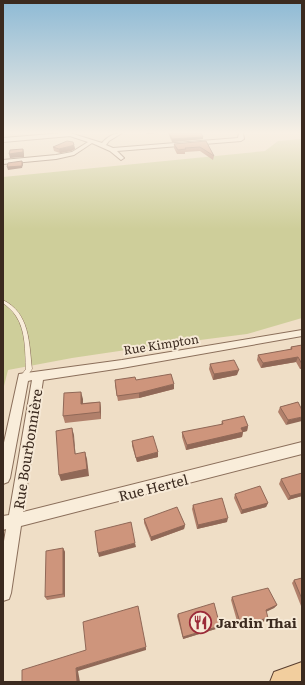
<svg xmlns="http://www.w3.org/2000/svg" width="305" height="685" font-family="Literata,serif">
	<rect width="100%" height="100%" fill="#efdec6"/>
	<path fill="#cece9a" d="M 302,139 L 302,318 L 247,334 L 153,346 L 72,358 L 8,370 L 3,390 L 3,177 L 265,151 L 278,141 Z"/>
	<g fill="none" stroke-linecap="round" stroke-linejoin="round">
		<defs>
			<path id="service" d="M 3,300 C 30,313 29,343 32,369 C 29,373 26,380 21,378 L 20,377 L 26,369 C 25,352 26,331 16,316 C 13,311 8,307 3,303 Z"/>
			<path id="minor" d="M 63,133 L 70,133 L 102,143 C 107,137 114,133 122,133 L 109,141 L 106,145 L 113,148 L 238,138 L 239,133 L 243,133 L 244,139 L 241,141 L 117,151 L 124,158 L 121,160 L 110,151 L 92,143 L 74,155 L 56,159 L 3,164 L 3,160 L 56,155 L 72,152 L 88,142 L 70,136 L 3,142 L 3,138 Z
				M 302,330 L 302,336 L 122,368 L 43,380 L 23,512 L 302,442 L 302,454 L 21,526 L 11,593 L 9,599 L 3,601 L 3,547 L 6,529 L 3,530 L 3,516 L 9,515 L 32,380 L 28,381 L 10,478 L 8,482 L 3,484 L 3,447 L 19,374 L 122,360 Z"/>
			<path id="primary" d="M 302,662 L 302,682 L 270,682 L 274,672 Z"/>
		</defs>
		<use href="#service" stroke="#8b6f5b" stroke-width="1"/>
		<use href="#minor" stroke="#8b6f5b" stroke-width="2"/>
		<use href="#primary" stroke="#593e2f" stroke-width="2"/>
		<use href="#service" fill="#f9edda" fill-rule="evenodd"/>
		<use href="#minor" fill="#f9edda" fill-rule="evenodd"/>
		<use href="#primary" fill="#f2ce9e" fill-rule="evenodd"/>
	</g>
	<path fill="#b1806b" d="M 168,133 L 201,133 L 203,137 L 203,139 L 172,142 Z
		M 206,141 L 214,156 L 213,160 L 200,151 L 185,152 L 185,154 L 177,154 L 174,148 L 174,144 Z
		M 74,145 L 75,149 L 71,151 L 60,153 L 54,151 L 53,147 Z
		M 302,345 L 302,368 L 300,369 L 296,362 L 261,368 L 257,360 L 258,355 L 290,350 L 291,347 Z
		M 210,364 L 237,375 L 213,380 L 209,369 Z
		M 136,380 L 174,389 L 139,398 L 118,401 L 115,385 Z
		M 83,399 L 83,403 L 100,402 L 101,409 L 101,419 L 65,423 L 63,416 Z
		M 298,402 L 286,425 L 278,412 L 280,407 Z
		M 222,421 L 248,426 L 247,431 L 243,432 L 242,437 L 186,450 L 182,437 L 182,432 L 221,425 Z
		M 132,441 L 158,457 L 137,462 L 132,446 Z
		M 281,479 L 302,496 L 288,500 L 279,484 Z
		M 235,494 L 268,503 L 266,507 L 241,514 L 234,498 Z
		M 193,505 L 227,522 L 197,529 L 192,509 Z
		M 144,519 L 185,525 L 184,529 L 151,541 L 144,523 Z
		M 63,548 L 65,552 L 65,597 L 47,600 L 45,597 Z
		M 302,578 L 302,606 L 301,606 L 292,583 L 294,580 Z
		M 232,597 L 277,605 L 274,608 L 266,612 L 266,621 L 239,628 L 231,600 Z
		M 178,614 L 219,628 L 183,639 L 177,616 Z"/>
	<path fill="#906857" d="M 146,133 L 161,133 L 146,134 Z
		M 203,137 L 203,139 L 172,142 L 172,139 Z
		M 74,145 L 75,149 L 71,151 L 60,153 L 59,149 Z
		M 23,149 L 24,153 L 24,157 L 10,158 L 9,154 Z
		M 22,161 L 23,164 L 22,168 L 8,170 L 7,167 Z
		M 298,357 L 296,362 L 261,368 L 263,363 Z
		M 302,364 L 302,368 L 300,369 Z
		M 239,370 L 237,375 L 213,380 L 214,374 Z
		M 174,384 L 174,389 L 139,398 L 139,393 Z
		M 81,392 L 83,399 L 83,411 L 81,404 Z
		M 100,402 L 101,409 L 101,419 L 100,412 Z
		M 302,417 L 302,421 L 286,425 L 288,420 Z
		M 248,426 L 247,431 L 240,433 L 241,428 Z
		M 72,428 L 74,435 L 76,461 L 75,454 Z
		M 243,432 L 242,437 L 186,450 L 187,445 Z
		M 85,452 L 87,459 L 89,476 L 61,481 L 59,475 Z
		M 158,452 L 158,457 L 137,462 L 136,458 Z
		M 302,493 L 302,496 L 288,500 L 290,496 Z
		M 268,503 L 266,507 L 241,514 L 242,510 Z
		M 228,518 L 227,522 L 197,529 L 198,525 Z
		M 185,525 L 184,529 L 151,541 L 151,537 Z
		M 135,543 L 136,547 L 99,557 L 98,553 Z
		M 63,548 L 65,552 L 65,597 L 63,594 Z
		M 277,605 L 274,608 L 263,613 L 266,610 Z
		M 268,618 L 266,621 L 239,628 L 241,625 Z
		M 220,626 L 219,628 L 183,639 L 183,637 Z
		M 146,647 L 146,650 L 78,671 L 80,682 L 77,682 L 76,668 Z"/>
	<path fill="#ce957c" stroke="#906857" d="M 169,133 L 201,133 L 203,137 L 172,139 Z
		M 67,141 L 73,142 L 74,145 L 71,146 L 59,149 L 53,147 Z
		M 206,141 L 214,156 L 200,147 L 185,148 L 186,149 L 178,150 L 174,144 Z
		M 23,149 L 23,152 L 9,154 L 10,150 Z
		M 22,161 L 22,166 L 7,167 L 8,163 Z
		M 302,345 L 302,364 L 298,357 L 263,363 L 258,355 L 292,349 L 291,347 Z
		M 234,360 L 239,370 L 214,374 L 210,364 Z
		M 171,374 L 174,384 L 139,393 L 117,396 L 115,380 L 135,377 L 136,380 Z
		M 81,392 L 81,404 L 100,402 L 100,412 L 63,416 L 64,393 Z
		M 298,402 L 302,410 L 302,417 L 288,420 L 280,407 Z
		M 244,416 L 248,426 L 241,428 L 243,432 L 187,445 L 182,432 L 223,424 L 222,421 Z
		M 72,428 L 75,454 L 85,452 L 87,469 L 59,475 L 56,431 Z
		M 153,436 L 158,452 L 136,458 L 132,441 Z
		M 302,473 L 302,493 L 290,496 L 281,479 Z
		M 260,486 L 268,503 L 242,510 L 235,494 Z
		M 222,498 L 228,518 L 198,525 L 193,505 Z
		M 177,507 L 185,525 L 151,537 L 144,519 Z
		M 131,522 L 135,543 L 98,553 L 95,531 Z
		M 63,548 L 63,594 L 45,597 L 46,551 Z
		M 302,578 L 302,599 L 294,580 Z
		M 268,588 L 277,605 L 266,610 L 268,618 L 241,625 L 232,597 Z
		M 214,603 L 220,626 L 183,637 L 178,614 Z
		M 138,606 L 146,647 L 76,668 L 77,682 L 22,682 L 22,670 L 86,650 L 83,622 Z"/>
	<linearGradient id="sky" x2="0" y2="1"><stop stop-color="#8ebad5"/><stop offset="0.58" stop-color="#f8f0e5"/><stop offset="1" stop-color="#f8f0e5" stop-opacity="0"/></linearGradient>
	<rect width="305" height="229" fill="url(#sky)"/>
	<defs>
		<symbol id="restaurant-ring" viewBox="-11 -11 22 22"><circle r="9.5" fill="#f6e9d6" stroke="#9b2a38" stroke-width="1.5"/><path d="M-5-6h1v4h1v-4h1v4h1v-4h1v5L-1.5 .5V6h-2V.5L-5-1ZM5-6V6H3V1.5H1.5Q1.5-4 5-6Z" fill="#9b2a38"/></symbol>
	</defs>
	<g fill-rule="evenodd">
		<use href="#restaurant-ring" x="188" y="610" width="25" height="25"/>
	</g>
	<g text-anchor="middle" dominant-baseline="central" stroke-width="4" stroke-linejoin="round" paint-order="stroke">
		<g font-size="12" fill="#3b2a1f" stroke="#f6e9d6">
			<text transform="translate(161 344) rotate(-9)">Rue Kimpton</text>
		</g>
		<g font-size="14" fill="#3b2a1f" stroke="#f6e9d6">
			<text transform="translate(27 449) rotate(-81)">Rue Bourbonnière</text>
			<text transform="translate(153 487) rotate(-14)">Rue Hertel</text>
		</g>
		<g font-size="14" font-weight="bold" fill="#3b2a1f" stroke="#f6e9d6" text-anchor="start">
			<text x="216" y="622">Jardin Thai</text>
		</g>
	</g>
	<rect width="305" height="685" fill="none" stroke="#3b2a1f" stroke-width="8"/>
</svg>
